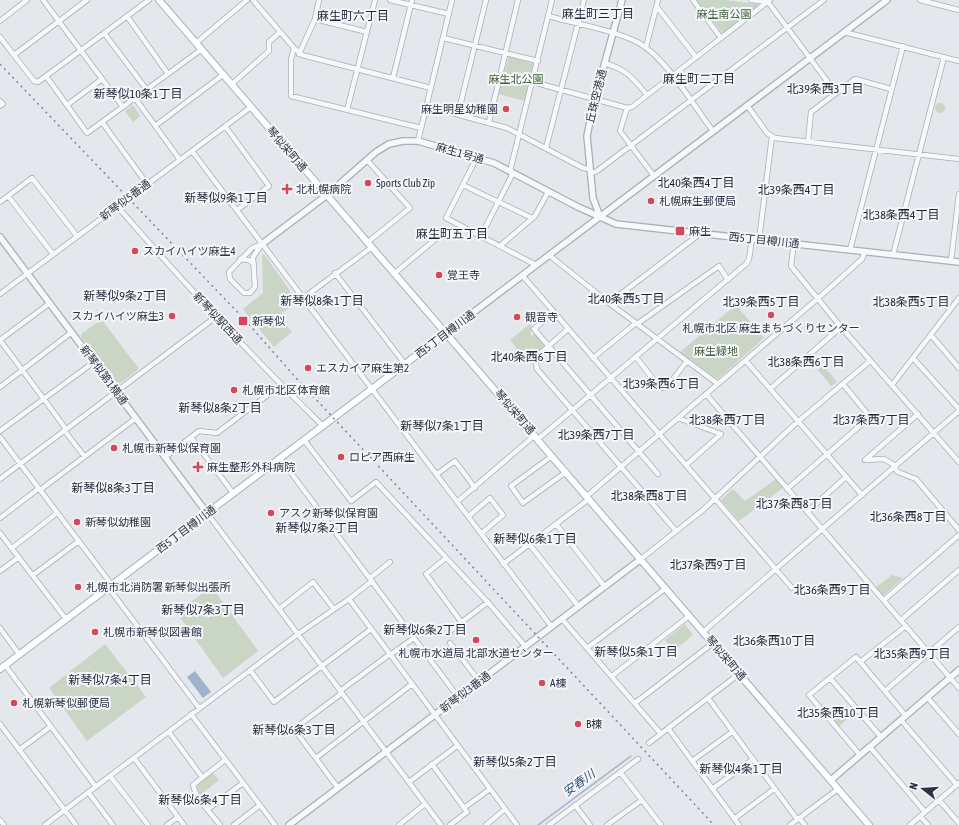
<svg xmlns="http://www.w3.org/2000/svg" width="959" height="825" font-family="'Asap Condensed','Noto Sans JP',sans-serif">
	<rect width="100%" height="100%" fill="#e4e7ec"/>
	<path fill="#c9d6c5" d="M 696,0 L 725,0 L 757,4 L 758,6 L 723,34 Z
		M 509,56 L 534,64 L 525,101 L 498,94 Z
		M935 108a5 5 0 1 1 10 0a5 5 0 1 1-10 0Z
		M 133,105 L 140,116 L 133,122 L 125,111 Z
		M 264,254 L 298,302 L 279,315 L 292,332 L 274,347 L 243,309 L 263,293 L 262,255 Z
		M 736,305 L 764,338 L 718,379 L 716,378 L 680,352 Z
		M 101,320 L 102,320 L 139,369 L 118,385 L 115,384 L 81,337 L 81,334 Z
		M 531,323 L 531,336 L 535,333 L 546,346 L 533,357 L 532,343 L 532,356 L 521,353 L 510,340 Z
		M 823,365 L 837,382 L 831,386 L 818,370 Z
		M 776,479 L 783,488 L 739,521 L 721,500 L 733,489 L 745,501 Z
		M 892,575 L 903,578 L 883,596 L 876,587 Z
		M 212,587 L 258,651 L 223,678 L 176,612 Z
		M 685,624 L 693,635 L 674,651 L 665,640 Z
		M 105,644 L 146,697 L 87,741 L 49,688 Z
		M 847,706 L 853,713 L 839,727 L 832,719 Z
		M 212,772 L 219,780 L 200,795 L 196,785 Z"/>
	<path fill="#9fb4cc" d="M 195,671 L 211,692 L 203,698 L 187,677 Z"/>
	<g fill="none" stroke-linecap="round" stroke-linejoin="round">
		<path stroke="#9fb4cc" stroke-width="1.5" d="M 538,825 L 631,756"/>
		<defs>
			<path id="minor" d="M 43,0 L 123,107
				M 253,0 L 294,48 L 291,59 L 291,96 L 421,128
				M 390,0 L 449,14
				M 693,0 L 721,38
				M 751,0 L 768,2 L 836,93
				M 920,0 L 959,10
				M 657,7 L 696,57
				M 127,16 L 168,74
				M 548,16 C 573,23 617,31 639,43 C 667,59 693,105 713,131
				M 315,19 L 367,32
				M 0,21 L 27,0
				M 844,32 L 959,61
				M 104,33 L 147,90
				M 0,37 L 34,81 L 38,82 L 149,0
				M 443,38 L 538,61
				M 196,43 L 247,0
				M 646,47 L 658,0
				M 294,48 L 302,55 L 431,88
				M 299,54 L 315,19 L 319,0
				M 14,55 L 87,0
				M 604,63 C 626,69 633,78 647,95
				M 46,76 L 87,133 L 202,49
				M 393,78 L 412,0
				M 533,82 L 627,108 L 632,107 L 770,0
				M 232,84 L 269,51 L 269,42 L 280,32
				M 135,98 L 180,160
				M 0,101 L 3,104 L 0,106
				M 67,105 L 102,79
				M 747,105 L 767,133 L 775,138 L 959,159
				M 427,106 L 507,128 L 583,168 L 589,169
				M 627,108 L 620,131 L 654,176
				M 347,110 L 375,0
				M 458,114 L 486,0
				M 102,122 L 147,184
				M 489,122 L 518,0
				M 155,126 L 224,74
				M 225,126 L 269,186 L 237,210
				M 418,141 L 452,0
				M 808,142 L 811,112 L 855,79 L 891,89
				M 546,148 L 584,0
				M 192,151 L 551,626
				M 477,157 L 446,218 L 536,265
				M 367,160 L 410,208 L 368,242
				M 510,171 L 552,0
				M 590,174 L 597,171 L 824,0
				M 463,185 L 532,218
				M 8,196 L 53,254
				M 0,202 L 32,178 L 77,236
				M 117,206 C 183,282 251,356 323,426
				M 481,236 L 513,173
				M 759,240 L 772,136
				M 794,243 L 791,266 L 841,327 L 959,462
				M 262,244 L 253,257 L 255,287 L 250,293 L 244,293 L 230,279 L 229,272 L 252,248 Z
				M 500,246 L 535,216 L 548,192
				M 850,250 L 903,46
				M 549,255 L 609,303 L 687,361 L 667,387 L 660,388 L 636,357
				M 893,255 L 944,57
				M 240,259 L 249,260 L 254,264
				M 951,261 L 959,194
				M 335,273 L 405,364
				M 395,273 L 438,237
				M 522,275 L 792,588
				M 0,294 L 251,107
				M 302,299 L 372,247
				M 609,303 L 701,233
				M 554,312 L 534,329 L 658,474
				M 637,324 L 719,266 L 728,280
				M 568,329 L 535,358 L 537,369 L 676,531
				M 931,335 L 959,368
				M 0,340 L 66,429
				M 0,340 L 50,303
				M 593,358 L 636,323
				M 913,358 L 959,409
				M 687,361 L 718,384
				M 746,361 L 862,495
				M 892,385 L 959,298
				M 0,387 L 72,332
				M 770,389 L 841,327
				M 706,394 L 959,688
				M 678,418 L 721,434 L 686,465
				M 64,430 L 84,456
				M 0,431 L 94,362
				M 0,437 L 112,585
				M 191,437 L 233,493
				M 538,439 L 746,264 L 749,259 L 752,239
				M 304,440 L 351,501 L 376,482 L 492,607 L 525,646
				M 552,456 L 511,486 L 523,503 L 566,472
				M 165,457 L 199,431 L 217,433 L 281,385
				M 280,458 L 458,697
				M 896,466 L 884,459 L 865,460 L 918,414
				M 894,468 L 898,472 L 916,479 L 959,530
				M 437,474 L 455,461 L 475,488
				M 0,479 L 217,316
				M 787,489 L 870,417 L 843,384
				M 40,490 L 136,418
				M 587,496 L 823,294 L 862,259 L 865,252
				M 458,501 L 535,435
				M 807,512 L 846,477
				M 207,513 L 441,825
				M 469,516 L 490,498 L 503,515 L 482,533
				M 0,518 L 38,489
				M 556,524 L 605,587
				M 0,533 L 66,619
				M 530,545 L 579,607
				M 12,548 L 57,513
				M 446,558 L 426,574 L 462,623
				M 641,559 L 703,510 L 795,424 L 870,361
				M 503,564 L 589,499
				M 0,571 L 19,557
				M 33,575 L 79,541
				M 370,578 L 390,562
				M 108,587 L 199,708
				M 349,599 L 372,581
				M 884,600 L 959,535
				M 279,609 L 313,582 L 333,608
				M 562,619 L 661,734
				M 901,620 L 959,570
				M 0,628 L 19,654
				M 450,631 L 488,602
				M 703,632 L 959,411
				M 450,643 L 479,681
				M 587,648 L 666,588
				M 390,655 L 414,638
				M 860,662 L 906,626
				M 5,665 L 96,787
				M 250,670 L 274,702 L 371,629
				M 612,676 L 689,616
				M 830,678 L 881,737
				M 340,691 L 390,654
				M 885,691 L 959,627
				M 927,697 L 959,734
				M 708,698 L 797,819
				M 635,703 L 713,643
				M 191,714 L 275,825
				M 901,720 L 957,785
				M 0,724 L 76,825
				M 668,728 L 739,825
				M 169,732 L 202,777
				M 649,743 L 739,674
				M 870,747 L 925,812
				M 19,750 L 50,727
				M 860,755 L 809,695 L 856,657 L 906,716
				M 134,758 L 184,825
				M 316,758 L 412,684
				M 692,761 L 732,732
				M 432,764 L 467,812 L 450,825
				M 620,772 L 661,825
				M 110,776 L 148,825
				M 409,782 L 457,746
				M 338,788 L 294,729 L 342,693
				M 712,789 L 752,760
				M 88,792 L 113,825
				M 939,800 L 959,823
				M 575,805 L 590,825
				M 464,808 L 490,789
				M 208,809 L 243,783
				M 920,816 L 928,825
				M 799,818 L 805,825
				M 734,819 L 774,789
				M 0,820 L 4,825
				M 45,825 L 298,634 L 349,599 L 517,825
				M 167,825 L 178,817
				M 220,825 L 197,797 L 193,785 L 225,760
				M 234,825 L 260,805
				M 399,825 L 425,804
				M 486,825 L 505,809
				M 549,825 L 638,759
				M 607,825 L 642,800
				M 790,825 L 838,789
				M 910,825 L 959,783"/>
			<path id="tertiary" d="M 600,217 L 593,198 L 587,136 L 593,106 L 622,0
				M 0,237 L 207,513
				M 262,244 L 327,195 L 376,152 L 389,144 L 403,141 L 418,141 L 494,163 L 578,207 L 616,224 L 959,262
				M 446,333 L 887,0
				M 831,780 L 959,670
				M 289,825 L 641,559"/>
			<path id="secondary" d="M 159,0 L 869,825
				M 0,669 L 446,333"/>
		</defs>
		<use href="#minor" stroke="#a9aeb7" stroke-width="6"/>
		<use href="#tertiary" stroke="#a9aeb7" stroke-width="8"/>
		<use href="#secondary" stroke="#a9aeb7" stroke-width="8"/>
		<use href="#minor" stroke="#f7f8fa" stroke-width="4.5"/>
		<use href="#tertiary" stroke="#f7f8fa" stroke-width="5.5"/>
		<use href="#secondary" stroke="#fff" stroke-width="6"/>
		<path stroke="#7d8696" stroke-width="1.5" stroke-dasharray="2 4" stroke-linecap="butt" d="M 0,64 L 245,320 L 297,379 L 714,825"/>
	</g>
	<g fill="#d1495b" stroke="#f4f6f9" stroke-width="1.5">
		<circle cx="506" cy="109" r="4"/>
		<circle cx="368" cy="183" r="4"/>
		<path d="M285 183h4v4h4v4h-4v4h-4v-4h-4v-4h4z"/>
		<circle cx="651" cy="201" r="4"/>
		<rect x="675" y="226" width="10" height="10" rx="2"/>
		<circle cx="135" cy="251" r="4"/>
		<circle cx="439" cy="275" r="4"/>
		<circle cx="771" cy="315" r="4"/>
		<circle cx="172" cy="316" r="4"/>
		<circle cx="517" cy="317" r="4"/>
		<rect x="238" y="316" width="10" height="10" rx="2"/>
		<circle cx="308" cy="368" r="4"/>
		<circle cx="234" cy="390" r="4"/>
		<circle cx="114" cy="448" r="4"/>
		<circle cx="341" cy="457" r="4"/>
		<path d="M196 461h4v4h4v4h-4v4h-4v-4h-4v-4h4z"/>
		<circle cx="271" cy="513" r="4"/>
		<circle cx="77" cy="522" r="4"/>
		<circle cx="78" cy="587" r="4"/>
		<circle cx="95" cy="632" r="4"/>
		<circle cx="476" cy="640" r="4"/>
		<circle cx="542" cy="683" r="4"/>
		<circle cx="14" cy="703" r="4"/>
		<circle cx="578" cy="724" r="4"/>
	</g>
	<g text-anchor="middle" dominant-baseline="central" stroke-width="4" stroke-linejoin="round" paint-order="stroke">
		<g font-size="11" fill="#3f6138" stroke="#f4f6f9">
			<text x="724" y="14">麻生南公園</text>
			<text x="516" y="79">麻生北公園</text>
			<text x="716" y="351">麻生緑地</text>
		</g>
		<g font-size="11" fill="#2b3445" stroke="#f4f6f9">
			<text transform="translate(596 96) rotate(-76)">丘珠空港通</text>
			<text transform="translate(287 149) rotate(49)">琴似栄町通</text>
			<text transform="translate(460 153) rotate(16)">麻生1号通</text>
			<text transform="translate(125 200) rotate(-37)">新琴似5番通</text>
			<text transform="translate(764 240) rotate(6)">西5丁目樽川通</text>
			<text transform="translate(218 318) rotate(47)">新琴似駅西通</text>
			<text transform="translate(445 334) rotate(-37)">西5丁目樽川通</text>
			<text transform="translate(104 375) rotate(53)">新琴似第1横通</text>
			<text transform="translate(515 412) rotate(49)">琴似栄町通</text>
			<text transform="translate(186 529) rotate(-37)">西5丁目樽川通</text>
			<text transform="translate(726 658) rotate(49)">琴似栄町通</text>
			<text transform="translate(465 692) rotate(-37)">新琴似3番通</text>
		</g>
		<g font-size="11" fill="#2b3445" stroke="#f4f6f9" text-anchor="start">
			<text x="498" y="109" text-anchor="end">麻生明星幼稚園</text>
			<text x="376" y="183">Sports Club Zip</text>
			<text x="296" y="189">北札幌病院</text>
			<text x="659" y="201">札幌麻生郵便局</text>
			<text x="689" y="231">麻生</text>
			<text x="143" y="251">スカイハイツ麻生4</text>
			<text x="447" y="275">覚王寺</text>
			<text x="164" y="316" text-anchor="end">スカイハイツ麻生3</text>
			<text x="525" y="317">観音寺</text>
			<text x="252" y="321">新琴似</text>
			<text x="771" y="328" text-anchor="middle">札幌市北区 麻生まちづくりセンター</text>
			<text x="316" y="368">エスカイア麻生第2</text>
			<text x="242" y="390">札幌市北区体育館</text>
			<text x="122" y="448">札幌市新琴似保育園</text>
			<text x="349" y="457">ロピア西麻生</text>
			<text x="207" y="467">麻生整形外科病院</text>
			<text x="279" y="513">アスク新琴似保育園</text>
			<text x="85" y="522">新琴似幼稚園</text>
			<text x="86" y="587">札幌市北消防署 新琴似出張所</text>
			<text x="103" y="632">札幌市新琴似図書館</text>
			<text x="476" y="653" text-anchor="middle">札幌市水道局 北部水道センター</text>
			<text x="550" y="683">A棟</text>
			<text x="22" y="703">札幌新琴似郵便局</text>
			<text x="586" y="724">B棟</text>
		</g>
		<g font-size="12" fill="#1d2536" stroke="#f4f6f9">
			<text x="598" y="14">麻生町三丁目</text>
			<text x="353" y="16">麻生町六丁目</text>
			<text x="699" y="79">麻生町二丁目</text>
			<text x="825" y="89">北39条西3丁目</text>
			<text x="138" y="94">新琴似10条1丁目</text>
			<text x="696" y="183">北40条西4丁目</text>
			<text x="796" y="190">北39条西4丁目</text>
			<text x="226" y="198">新琴似9条1丁目</text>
			<text x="901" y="215">北38条西4丁目</text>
			<text x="452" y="234">麻生町五丁目</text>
			<text x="125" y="296">新琴似9条2丁目</text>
			<text x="626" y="299">北40条西5丁目</text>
			<text x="322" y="301">新琴似8条1丁目</text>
			<text x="761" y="302">北39条西5丁目</text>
			<text x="911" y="302">北38条西5丁目</text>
			<text x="529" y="357">北40条西6丁目</text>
			<text x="806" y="362">北38条西6丁目</text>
			<text x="661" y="384">北39条西6丁目</text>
			<text x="220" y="408">新琴似8条2丁目</text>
			<text x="727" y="420">北38条西7丁目</text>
			<text x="871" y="420">北37条西7丁目</text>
			<text x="442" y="426">新琴似7条1丁目</text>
			<text x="596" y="435">北39条西7丁目</text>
			<text x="113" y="488">新琴似8条3丁目</text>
			<text x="649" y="496">北38条西8丁目</text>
			<text x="794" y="504">北37条西8丁目</text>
			<text x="908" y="517">北36条西8丁目</text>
			<text x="317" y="528">新琴似7条2丁目</text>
			<text x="535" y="539">新琴似6条1丁目</text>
			<text x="708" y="565">北37条西9丁目</text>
			<text x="832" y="590">北36条西9丁目</text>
			<text x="203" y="610">新琴似7条3丁目</text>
			<text x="425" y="630">新琴似6条2丁目</text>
			<text x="774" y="641">北36条西10丁目</text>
			<text x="636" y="652">新琴似5条1丁目</text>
			<text x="912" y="654">北35条西9丁目</text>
			<text x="110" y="680">新琴似7条4丁目</text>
			<text x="838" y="713">北35条西10丁目</text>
			<text x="294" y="730">新琴似6条3丁目</text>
			<text x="515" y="762">新琴似5条2丁目</text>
			<text x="741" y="769">新琴似4条1丁目</text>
			<text x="200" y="800">新琴似6条4丁目</text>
		</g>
		<g font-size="12" font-style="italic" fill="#34527a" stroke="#f4f6f9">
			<text transform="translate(579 783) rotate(-36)">安春川</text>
		</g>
	</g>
	<g transform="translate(923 789) rotate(287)" stroke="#f4f6f9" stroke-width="3" paint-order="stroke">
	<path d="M0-3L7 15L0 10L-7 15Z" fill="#2b3445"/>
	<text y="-6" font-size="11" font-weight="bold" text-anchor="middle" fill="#2b3445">N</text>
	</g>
</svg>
